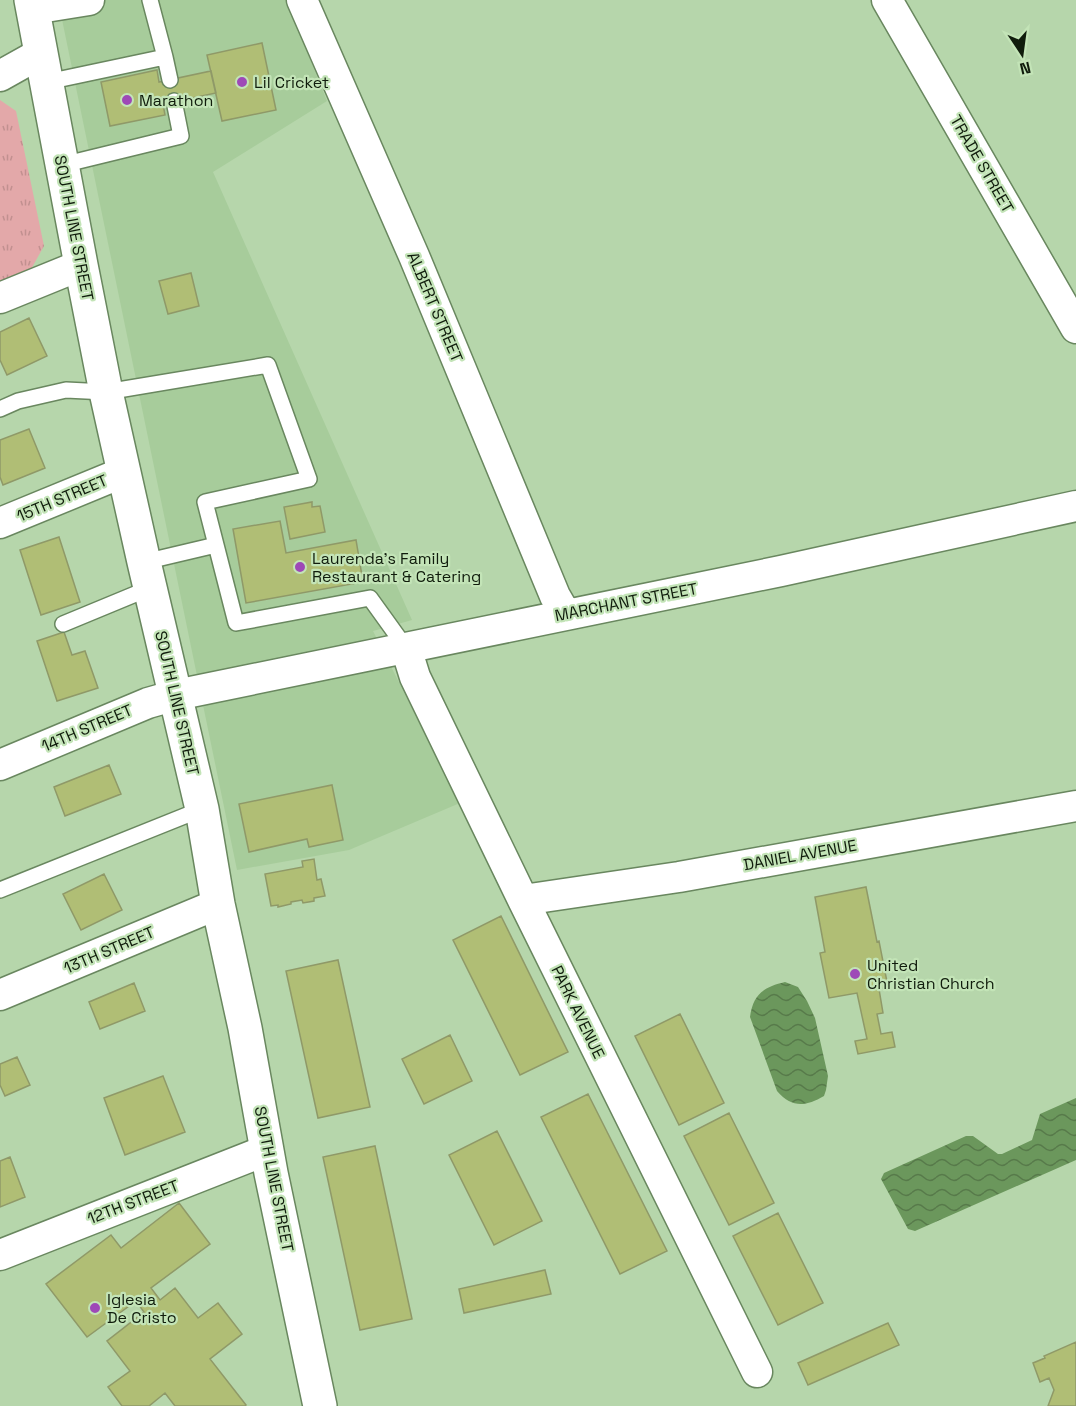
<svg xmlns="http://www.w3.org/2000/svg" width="1076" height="1406" font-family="'Space Grotesk',sans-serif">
	<defs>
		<pattern id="park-tufts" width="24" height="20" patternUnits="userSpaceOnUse" patternTransform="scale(1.5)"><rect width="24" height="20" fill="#e3a8a9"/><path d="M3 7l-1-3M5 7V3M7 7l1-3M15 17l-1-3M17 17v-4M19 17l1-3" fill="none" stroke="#c29090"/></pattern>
		<pattern id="water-waves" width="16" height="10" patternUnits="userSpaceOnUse" patternTransform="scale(1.5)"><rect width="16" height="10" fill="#6b975c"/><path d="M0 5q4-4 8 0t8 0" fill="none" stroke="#577a4a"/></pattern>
	</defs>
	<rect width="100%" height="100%" fill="#b6d6ab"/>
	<path fill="#a7cc9b" d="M 58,0 L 286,0 L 327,101 L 213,172 L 412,620 L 373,631 L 460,803 L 349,850 L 237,870 Z"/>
	<path fill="url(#park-tufts)" d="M 0,100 L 16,111 L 44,246 L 30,271 L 0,284 Z"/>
	<path fill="url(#water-waves)" d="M 785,982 L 798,987 L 807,1001 L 815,1018 L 828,1076 L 826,1090 L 824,1096 C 805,1107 792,1108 777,1091 L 750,1017 C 753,994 764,987 785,982 Z
		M 1076,1098 L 1076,1160 L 915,1231 L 908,1229 L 881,1179 L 884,1173 L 966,1136 L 973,1136 L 998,1154 L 1002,1154 L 1032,1140 L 1040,1114 Z"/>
	<path fill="#b0be75" stroke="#8f9968" stroke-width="1.5" d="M 262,43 L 276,110 L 222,121 L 207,55 Z
		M 157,70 L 159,82 L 211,71 L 216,93 L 163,104 L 165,115 L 110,126 L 101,82 Z
		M 191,273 L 199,306 L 168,314 L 159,281 Z
		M 29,318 L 47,356 L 7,375 L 0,360 L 0,332 Z
		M 29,429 L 45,468 L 3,485 L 0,477 L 0,440 Z
		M 312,502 L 312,507 L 320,506 L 325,532 L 290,539 L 284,507 Z
		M 280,521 L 286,553 L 356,540 L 363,582 L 246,603 L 233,529 Z
		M 59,537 L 80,602 L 41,615 L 20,550 Z
		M 64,632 L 72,655 L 85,651 L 98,688 L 57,701 L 37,641 Z
		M 109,765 L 121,794 L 65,816 L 54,787 Z
		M 332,785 L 343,840 L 309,847 L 307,839 L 249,852 L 239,804 Z
		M 314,859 L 317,880 L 321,879 L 325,896 L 314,898 L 314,901 L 303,903 L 302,900 L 291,902 L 291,904 L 278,907 L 278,905 L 271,906 L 265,874 L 303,867 L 302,861 Z
		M 104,874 L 122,910 L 81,930 L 63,894 Z
		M 866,887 L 877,942 L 879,941 L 888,987 L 879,989 L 883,1013 L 877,1014 L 881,1034 L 892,1032 L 895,1047 L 858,1054 L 855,1041 L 867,1039 L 857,993 L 829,998 L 820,953 L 825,952 L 815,897 Z
		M 501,916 L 568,1052 L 520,1075 L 453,940 Z
		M 338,960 L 370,1107 L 318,1118 L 286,971 Z
		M 134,983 L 145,1011 L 100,1029 L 89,1002 Z
		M 680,1014 L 724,1103 L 679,1125 L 635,1036 Z
		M 450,1035 L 472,1081 L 424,1104 L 402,1059 Z
		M 17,1057 L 30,1085 L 5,1096 L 0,1085 L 0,1064 Z
		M 163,1076 L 185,1132 L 125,1155 L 104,1098 Z
		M 588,1094 L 667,1251 L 620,1274 L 541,1117 Z
		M 729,1113 L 774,1203 L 729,1225 L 684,1136 Z
		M 497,1131 L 542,1221 L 494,1245 L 449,1155 Z
		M 375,1146 L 412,1319 L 360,1330 L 323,1157 Z
		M 10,1157 L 25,1197 L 0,1207 L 0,1161 Z
		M 179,1203 L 210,1244 L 151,1288 L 160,1300 L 175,1288 L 198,1318 L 218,1303 L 242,1334 L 210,1359 L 246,1405 L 245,1406 L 175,1406 L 165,1393 L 149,1406 L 122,1406 L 108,1387 L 130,1371 L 107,1341 L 144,1312 L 136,1301 L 87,1337 L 46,1284 L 111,1235 L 121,1248 Z
		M 778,1213 L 823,1303 L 778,1325 L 733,1236 Z
		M 545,1270 L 551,1294 L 464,1313 L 459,1289 Z
		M 888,1323 L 899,1345 L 808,1385 L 798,1363 Z
		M 1076,1342 L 1076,1406 L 1048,1406 L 1054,1390 L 1049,1378 L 1040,1382 L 1033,1363 L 1045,1358 L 1044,1356 Z"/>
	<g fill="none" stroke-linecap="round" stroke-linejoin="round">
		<defs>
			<path id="service" d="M 165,57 L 170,80
				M 47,82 L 165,57 L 150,0
				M 62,165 L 181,136 L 174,101
				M 0,409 L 18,401 L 66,390 L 106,392 L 268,365 L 309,479 L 205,502 L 236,623 L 370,598 L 406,648
				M 144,562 L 216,545
				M 63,624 L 150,588
				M 0,890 L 202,809"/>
			<path id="minor" d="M 302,0 L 414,256 L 555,596 L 566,615
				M 887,0 L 1076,328
				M 33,9 L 89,0
				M 0,76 L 41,53
				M 0,298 L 81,265
				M 0,523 L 124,472
				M 406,648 L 415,677 L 523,900 L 757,1372
				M 0,765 L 148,703 L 176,695 L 781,571 L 1076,506
				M 523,900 L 679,877 L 1076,806
				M 0,995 L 218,904
				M 0,1255 L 267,1150"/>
			<path id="secondary" d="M 31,0 L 81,265 L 106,392 L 144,562 L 202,809 L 218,904 L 245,1028 L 271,1173 L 320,1406"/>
		</defs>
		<use href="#service" stroke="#69875f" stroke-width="18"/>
		<use href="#minor" stroke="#69875f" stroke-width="33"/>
		<use href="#secondary" stroke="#69875f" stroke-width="36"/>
		<use href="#service" stroke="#fff" stroke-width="15"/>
		<use href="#minor" stroke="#fff" stroke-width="30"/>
		<use href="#secondary" stroke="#fff" stroke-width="33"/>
	</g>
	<g fill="#9e49b7" stroke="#c3e4b7" stroke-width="2">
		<circle cx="242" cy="82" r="6"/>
		<circle cx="127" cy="100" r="6"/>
		<circle cx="300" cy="567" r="6"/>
		<circle cx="855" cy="974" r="6"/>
		<circle cx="95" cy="1308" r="6"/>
	</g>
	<g text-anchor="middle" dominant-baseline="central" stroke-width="4.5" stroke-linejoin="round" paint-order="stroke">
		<g font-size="16" fill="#101c0c" stroke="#c3e4b7" text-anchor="start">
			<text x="254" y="82">Lil Cricket</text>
			<text x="139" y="100">Marathon</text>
			<text x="312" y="558">Laurenda's Family<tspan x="312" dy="18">Restaurant &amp; Catering</tspan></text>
			<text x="867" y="965">United<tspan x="867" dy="18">Christian Church</tspan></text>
			<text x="107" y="1299">Iglesia<tspan x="107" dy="18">De Cristo</tspan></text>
		</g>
		<g font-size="16" fill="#101c0c" stroke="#c3e4b7">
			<text transform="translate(982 164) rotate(60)">TRADE STREET</text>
			<text transform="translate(74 228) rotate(79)">SOUTH LINE STREET</text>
			<text transform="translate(435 307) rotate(67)">ALBERT STREET</text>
			<text transform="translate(62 498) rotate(-23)">15TH STREET</text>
			<text transform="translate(626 602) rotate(-11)">MARCHANT STREET</text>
			<text transform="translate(177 703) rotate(77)">SOUTH LINE STREET</text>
			<text transform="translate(87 728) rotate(-23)">14TH STREET</text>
			<text transform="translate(800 855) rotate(-10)">DANIEL AVENUE</text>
			<text transform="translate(109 950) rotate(-23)">13TH STREET</text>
			<text transform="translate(578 1012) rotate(64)">PARK AVENUE</text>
			<text transform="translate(274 1179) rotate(79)">SOUTH LINE STREET</text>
			<text transform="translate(133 1202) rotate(-21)">12TH STREET</text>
		</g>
	</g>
	<g transform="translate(1022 54) rotate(167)" stroke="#c3e4b7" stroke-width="4.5" paint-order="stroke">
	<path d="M0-4.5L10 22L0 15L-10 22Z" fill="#101c0c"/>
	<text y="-9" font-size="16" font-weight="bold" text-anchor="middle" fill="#101c0c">N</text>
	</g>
</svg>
